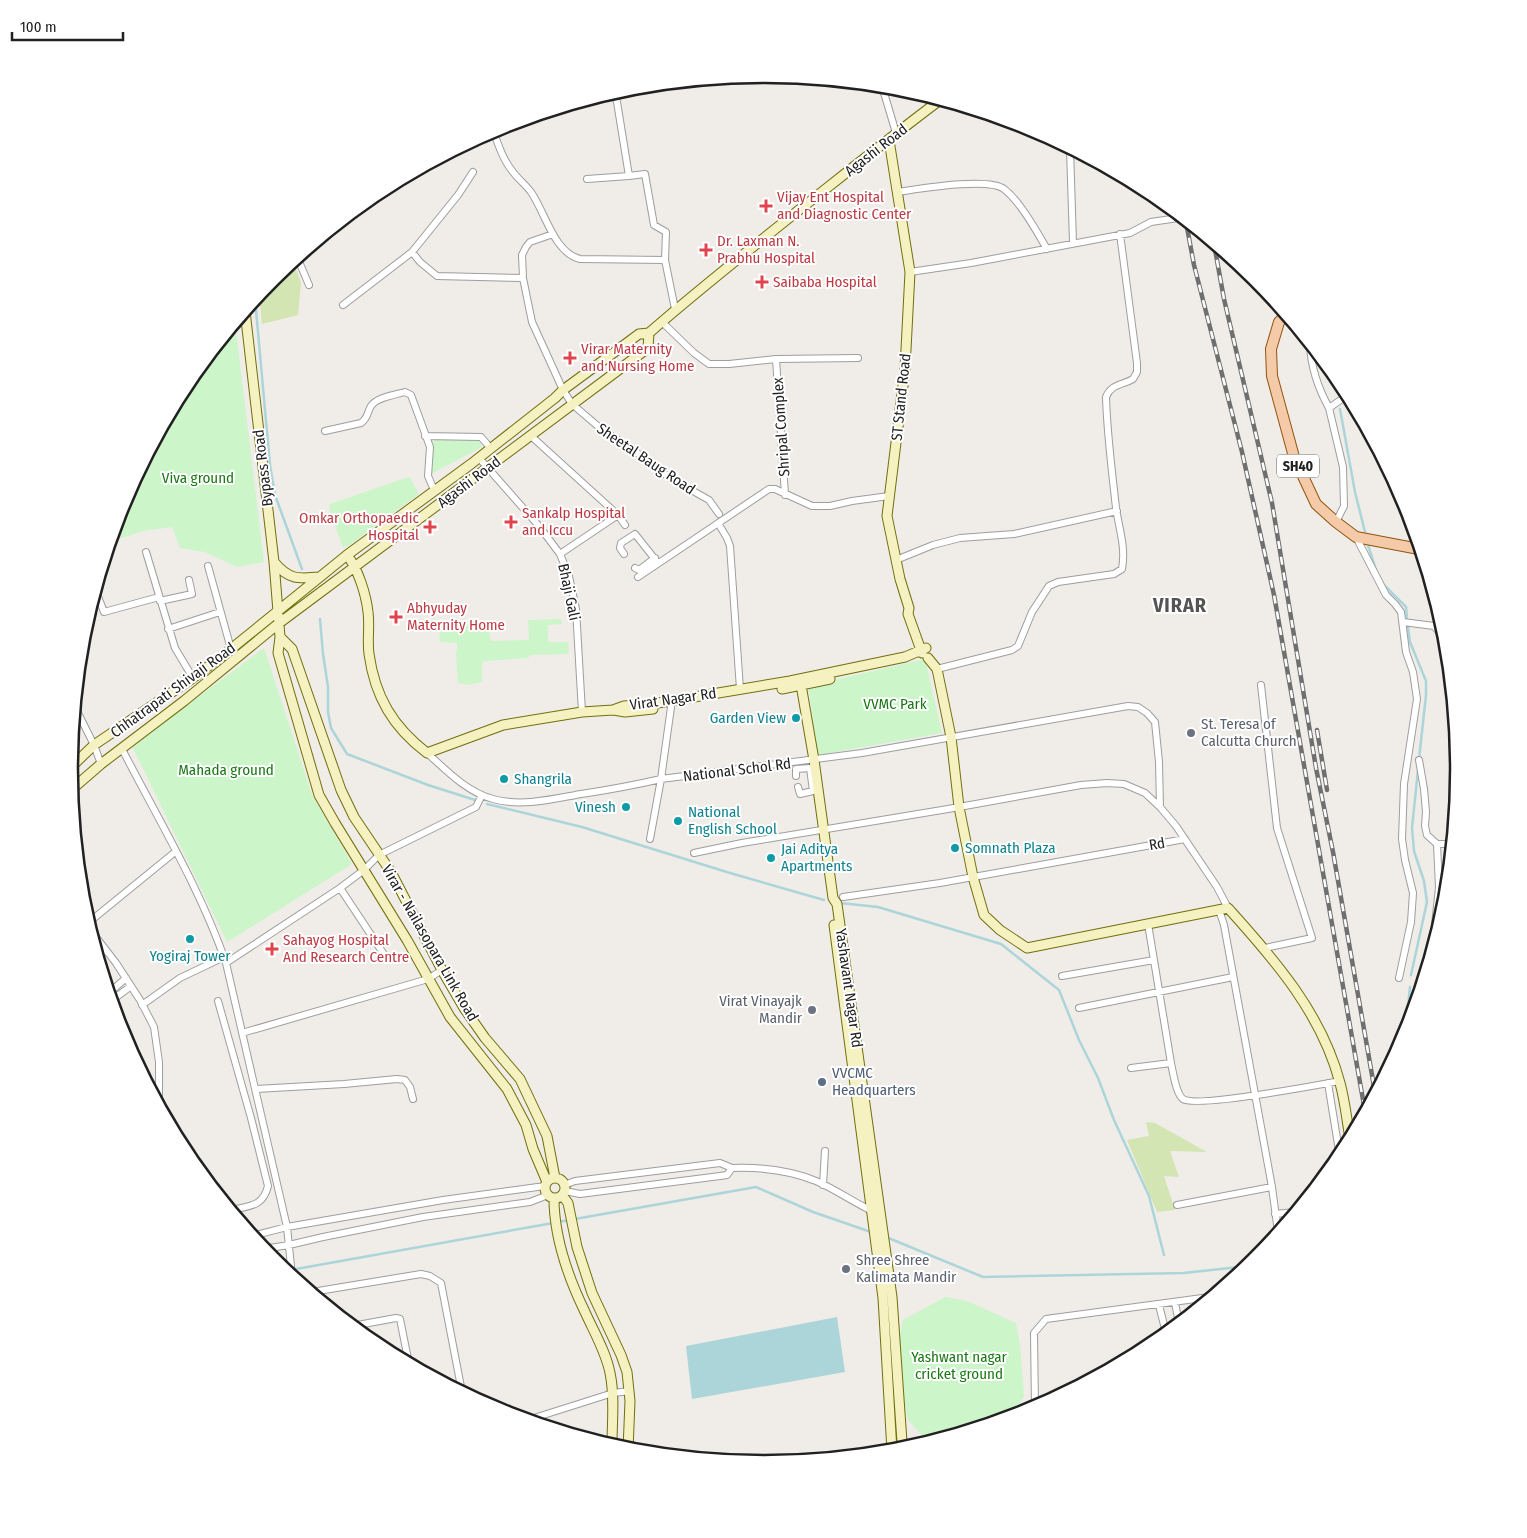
<svg xmlns="http://www.w3.org/2000/svg" width="1527" height="1538" font-family="'Fira Sans Condensed',sans-serif">
	<rect width="100%" height="100%" fill="#f0ece8"/>
	<path fill="#d2e5b3" d="M 293,261 L 301,283 L 298,315 L 262,324 L 259,294 L 272,278 Z
		M 1146,1122 L 1155,1123 L 1207,1152 L 1170,1151 L 1179,1177 L 1164,1176 L 1175,1210 L 1157,1212 L 1127,1140 L 1149,1136 Z"/>
	<path fill="#ccf5ca" d="M 235,323 L 264,562 L 237,567 L 205,552 L 180,548 L 172,527 L 143,531 L 112,541 L 111,540 L 122,503 L 186,383 Z
		M 437,438 L 479,440 L 482,447 L 429,475 L 433,442 Z
		M 409,477 L 419,494 L 348,546 L 343,547 L 329,509 L 330,504 Z
		M 561,619 L 562,624 L 548,625 L 548,642 L 568,642 L 569,654 L 530,655 L 528,658 L 484,661 L 482,664 L 482,682 L 467,685 L 458,683 L 456,653 L 457,650 L 457,643 L 440,642 L 439,623 L 487,622 L 491,641 L 529,640 L 528,620 Z
		M 264,648 L 312,795 L 352,864 L 227,942 L 132,746 Z
		M 925,659 L 942,733 L 818,755 L 808,686 Z
		M 945,1297 L 967,1301 L 1016,1323 L 1020,1346 L 1024,1396 L 1014,1415 L 928,1442 L 908,1420 L 895,1363 L 903,1320 Z"/>
	<path fill="#acd5da" d="M 837,1317 L 845,1372 L 692,1399 L 686,1346 Z"/>
	<g fill="none" stroke-linecap="round" stroke-linejoin="round">
		<path stroke="#acd5da" stroke-width="2.5" d="M 255,299 L 270,465 L 275,495 L 302,569
			M 1340,409 L 1355,492 L 1365,532
			M 1368,545 L 1376,570
			M 1383,584 L 1406,607 L 1407,618
			M 320,619 L 323,654 L 328,687 L 328,712 L 331,728 L 347,754 L 428,785 L 475,800
			M 1408,627 L 1410,642 L 1426,681 L 1426,695 L 1419,759
			M 487,804 L 582,827 L 730,873 L 824,900
			M 840,903 L 878,907 L 1001,944 L 1059,990 L 1079,1040 L 1098,1078 L 1114,1120 L 1149,1196 L 1164,1255
			M 1411,975 L 1427,902 L 1424,881 L 1414,851 L 1412,828 L 1418,770
			M 1405,1036 L 1410,987
			M 558,1222 L 756,1187 L 813,1212 L 871,1232
			M 886,1237 L 983,1277 L 1184,1273 L 1248,1266
			M 285,1271 L 553,1223"/>
		<defs>
			<path id="street" d="M 882,86 L 896,133
				M 613,92 L 617,102 L 629,176 L 645,174 L 654,225 L 666,232 L 665,260 L 675,309
				M 493,130 C 498,144 503,160 513,172 C 518,179 526,185 531,192 C 545,212 554,253 580,259 L 665,260
				M 1070,149 L 1073,243
				M 587,179 L 629,176
				M 897,192 C 919,189 988,177 1004,189 C 1020,201 1037,232 1047,249
				M 340,222 L 354,215 L 353,212
				M 553,234 L 530,242 L 526,247 L 522,255 L 523,278 L 532,322 L 563,390 L 572,404 L 600,428 L 632,449 L 670,478 L 709,500 L 719,514
				M 412,252 L 420,262 L 437,276 L 523,278
				M 297,257 L 309,285
				M 910,272 L 971,263 L 1130,233 L 1151,222 L 1178,218
				M 343,305 L 412,252 L 458,195 L 473,172
				M 662,322 L 694,353 L 709,364 L 729,364 L 776,359 L 858,358
				M 1310,345 C 1311,367 1318,388 1329,408
				M 776,359 L 785,495
				M 325,431 L 361,423 C 368,418 367,413 371,406 C 377,397 395,395 405,392 L 411,395 L 430,447 L 428,476 L 434,490
				M 425,436 L 481,437 L 487,444
				M 531,436 L 618,515 L 625,525
				M 479,458 L 539,526 L 560,554 L 569,576 L 576,609 L 582,712
				M 1336,522 L 1344,506 L 1343,467 L 1329,408 L 1342,399 L 1349,398
				M 718,523 L 727,538 L 730,546 L 740,689
				M 1356,537 L 1386,595 L 1395,604 L 1401,612 L 1406,652 L 1413,672 L 1417,699 L 1404,784 L 1402,839 L 1405,860 L 1413,893 L 1411,922 L 1399,978
				M 146,552 L 175,648 L 193,678
				M 560,554 L 618,515
				M 624,554 L 620,548 L 621,543 L 635,534 L 658,563
				M 896,560 L 933,545 L 960,538 L 1014,534 L 1117,511
				M 208,566 L 231,649
				M 635,568 L 639,570 L 655,558
				M 638,577 L 769,489 L 775,489 L 812,506 L 830,506 L 852,501 L 889,496
				M 95,589 L 104,612 L 159,597
				M 160,601 L 192,594 L 189,580
				M 1403,622 L 1434,626 L 1445,639
				M 168,629 L 220,612
				M 937,669 L 1012,650 L 1018,646 L 1032,612 L 1049,586 L 1058,582 L 1114,574 L 1122,569 C 1126,547 1119,529 1116,508 C 1112,471 1107,434 1106,397 C 1111,384 1123,385 1133,379 L 1137,372 L 1137,363 L 1120,234
				M 1261,685 L 1277,828 L 1312,938 L 1265,948
				M 75,707 L 94,745 L 101,764
				M 122,749 C 158,819 200,888 226,963 L 287,1227 L 292,1276
				M 427,753 C 447,771 467,792 493,799 C 521,807 553,799 581,794 C 608,790 635,785 661,779 L 862,753 L 1128,706 L 1138,707 L 1147,713 L 1155,722 L 1159,762 L 1160,807
				M 1419,760 L 1424,789 L 1426,812 L 1425,826 L 1427,835 L 1437,844 L 1451,844
				M 796,776 L 796,769 L 810,768 L 813,791 L 800,794 L 798,787
				M 650,839 L 661,779 L 672,700
				M 694,853 L 742,843 L 948,809 L 1081,785 L 1107,783 L 1124,784 L 1145,793 L 1160,807 L 1176,826 L 1217,887 L 1228,908
				M 340,888 L 383,953
				M 843,897 L 940,883 L 1185,839
				M 1219,910 L 1224,925 L 1272,1187 L 1278,1232
				M 88,923 L 175,852
				M 1148,924 L 1171,1063
				M 89,928 L 116,963 L 140,1000 L 154,1027 L 159,1062 L 159,1104
				M 1433,944 L 1439,887 L 1437,844
				M 98,956 L 106,950
				M 226,963 L 340,888 L 364,870 L 379,855 L 476,807 L 482,795
				M 1062,976 L 1154,960
				M 109,993 L 126,978
				M 111,1001 L 131,986
				M 218,1001 L 251,1118 L 268,1186 C 263,1207 249,1206 231,1210
				M 142,1005 L 180,978 L 224,957
				M 1079,1008 L 1233,977
				M 242,1033 L 428,979 L 442,970
				M 1131,1068 L 1171,1063 C 1173,1072 1176,1094 1183,1099 C 1195,1108 1318,1085 1340,1081
				M 1328,1083 L 1340,1157
				M 256,1089 L 344,1084 L 397,1079 L 405,1080 L 410,1087 L 413,1099
				M 732,1168 C 760,1167 789,1170 816,1181 C 835,1189 853,1202 872,1211
				M 564,1185 L 575,1181 L 720,1163 L 732,1168 L 727,1175 L 720,1176 L 580,1194 L 565,1191
				M 823,1185 L 825,1151
				M 1177,1205 L 1272,1187
				M 1275,1214 L 1295,1212
				M 252,1236 L 287,1227 L 443,1200 L 545,1186
				M 263,1249 L 289,1245 L 323,1237 L 423,1217 L 530,1202 L 548,1195
				M 312,1292 L 421,1274 L 430,1276 L 441,1283 L 462,1392
				M 1175,1303 L 1179,1323
				M 1159,1305 L 1166,1333
				M 352,1326 L 396,1318 L 400,1319 L 409,1364
				M 1035,1408 L 1034,1333 L 1046,1319 L 1210,1297
				M 524,1419 L 534,1418 L 613,1393 L 630,1391"/>
			<path id="secondary" d="M 889,140 L 910,272 L 905,369 L 887,516 L 900,579 L 909,608 L 908,614 L 922,653
				M 245,311 L 274,562 L 280,637 L 278,653 L 319,795 L 335,823 L 407,940 L 450,1017 L 507,1089 L 526,1125 L 533,1149 L 547,1182
				M 347,555 C 358,569 366,594 368,612 C 370,626 367,640 369,654 C 375,697 393,727 427,753 L 503,725 L 582,712 L 613,710 L 624,706 L 658,703 L 790,681 L 905,657 L 926,648
				M 274,562 C 289,580 298,579 320,577
				M 280,637 L 292,649 L 341,790 L 354,817 L 391,872 L 443,972 L 464,1008 L 485,1038 L 520,1079 L 547,1136 L 555,1178
				M 928,658 L 937,669 L 951,737 L 959,807 L 973,877 L 984,915 L 1000,930 L 1027,948 L 1228,908 C 1275,960 1322,1014 1340,1083 C 1345,1101 1347,1121 1350,1139
				M 800,679 L 814,760 L 833,898 L 837,904 L 892,1297 L 902,1442 L 901,1450
				M 782,689 L 830,679
				M 614,710 L 625,712 L 653,709
				M 69,769 L 94,745 L 193,678 L 231,649 L 347,555 L 471,464 L 555,398 L 563,390 L 639,334 L 649,333 C 698,290 749,250 799,210 C 846,173 892,136 940,100
				M 71,790 L 101,764 L 184,701 L 278,624 L 648,348 L 649,333
				M 834,925 L 883,1298 L 892,1451
				M545 1188a10 10 0 1 1 20 0a10 10 0 1 1-20 0Z
				M 562,1195 L 568,1203 L 577,1247 L 592,1293 L 621,1355 L 627,1372 L 630,1401 L 628,1450
				M 554,1198 C 554,1238 568,1277 585,1312 C 594,1332 606,1352 610,1373 C 615,1396 612,1421 612,1445"/>
			<path id="primary" d="M 1286,315 L 1279,322 L 1271,349 L 1272,376 L 1294,457 L 1316,504 L 1336,522 L 1356,537 L 1419,549"/>
		</defs>
		<use href="#street" stroke="#9e9e9e" stroke-width="8"/>
		<use href="#secondary" stroke="#716f0e" stroke-width="11"/>
		<use href="#primary" stroke="#90540d" stroke-width="12"/>
		<use href="#street" stroke="#fff" stroke-width="6"/>
		<use href="#secondary" stroke="#f5f1c1" stroke-width="9"/>
		<use href="#primary" stroke="#f4caa9" stroke-width="10"/>
		<defs>
			<path id="rail" d="M 1186,222 L 1194,265 L 1242,452 L 1274,595 L 1365,1111
				M 1214,244 L 1224,299 L 1272,503 L 1316,768 L 1333,852 L 1375,1092
				M 1317,730 L 1327,790"/>
		</defs>
		<use href="#rail" stroke="#6f6f6f" stroke-width="4.5"/>
		<use href="#rail" stroke="#fff" stroke-width="2.5" stroke-dasharray="8" stroke-linecap="butt"/>
	</g>
	<g fill="#e0444e" stroke="#fff" stroke-width="2">
		<path d="M763.5 198.5h5v5h5v5h-5v5h-5v-5h-5v-5h5z"/>
		<path d="M703.5 242.5h5v5h5v5h-5v5h-5v-5h-5v-5h5z"/>
		<path d="M759.5 274.5h5v5h5v5h-5v5h-5v-5h-5v-5h5z"/>
		<path d="M567.5 350.5h5v5h5v5h-5v5h-5v-5h-5v-5h5z"/>
		<path d="M508.5 514.5h5v5h5v5h-5v5h-5v-5h-5v-5h5z"/>
		<path d="M427.5 519.5h5v5h5v5h-5v5h-5v-5h-5v-5h5z"/>
		<path d="M393.5 609.5h5v5h5v5h-5v5h-5v-5h-5v-5h5z"/>
		<path d="M269.5 941.5h5v5h5v5h-5v5h-5v-5h-5v-5h5z"/>
	</g>
	<g fill="#0f9aa8" stroke="#fff" stroke-width="2">
		<circle cx="796" cy="718" r="5"/>
		<circle cx="504" cy="779" r="5"/>
		<circle cx="626" cy="807" r="5"/>
		<circle cx="678" cy="821" r="5"/>
		<circle cx="955" cy="848" r="5"/>
		<circle cx="771" cy="858" r="5"/>
		<circle cx="190" cy="939" r="5"/>
	</g>
	<g fill="#6b7280" stroke="#fff" stroke-width="2">
		<circle cx="1191" cy="733" r="5"/>
		<circle cx="812" cy="1010" r="5"/>
		<circle cx="846" cy="1269" r="5"/>
	</g>
	<circle fill="#5c6f8a" stroke="#fff" stroke-width="2" cx="822" cy="1082" r="5"/>
	<g text-anchor="middle" dominant-baseline="central" stroke-width="4" stroke-linejoin="round" paint-order="stroke">
		<rect fill="#fff" stroke="#646464" stroke-width="1" x="1277" y="454.5" width="42" height="23" rx="4"/>
		<g font-size="14" font-weight="bold" fill="#212121">
			<text x="1298" y="466">SH40</text>
		</g>
		<g font-size="15" fill="#212121" stroke="#fff">
			<text transform="translate(876 150) rotate(-38)">Agashi Road</text>
			<text transform="translate(901 397) rotate(-84)">ST Stand Road</text>
			<text transform="translate(781 427) rotate(-94)">Shripal Complex</text>
			<text transform="translate(646 459) rotate(34)">Sheetal Baug Road</text>
			<text transform="translate(263 468) rotate(-97)">Bypass Road</text>
			<text transform="translate(469 482) rotate(-37)">Agashi Road</text>
			<text transform="translate(569 592) rotate(78)">Bhaji Gali</text>
			<text transform="translate(173 690) rotate(-36)">Chhatrapati Shivaji Road</text>
			<text transform="translate(673 699) rotate(-8)">Virat Nagar Rd</text>
			<text transform="translate(737 770) rotate(-7)">National Schol Rd</text>
			<text transform="translate(1157 844) rotate(-10)">Rd</text>
			<text transform="translate(430 943) rotate(60)">Virar - Nailasopara Link Road</text>
			<text transform="translate(849 988) rotate(82)">Yashavant Nagar Rd</text>
		</g>
		<g font-size="15" fill="#be3a42" stroke="#fff" text-anchor="start">
			<text x="777" y="197">Vijay Ent Hospital<tspan x="777" dy="17">and Diagnostic Center</tspan></text>
			<text x="717" y="241">Dr. Laxman N.<tspan x="717" dy="17">Prabhu Hospital</tspan></text>
			<text x="773" y="282">Saibaba Hospital</text>
			<text x="581" y="349">Virar Maternity<tspan x="581" dy="17">and Nursing Home</tspan></text>
			<text x="522" y="513">Sankalp Hospital<tspan x="522" dy="17">and Iccu</tspan></text>
			<text x="419" y="518" text-anchor="end">Omkar Orthopaedic<tspan x="419" dy="17">Hospital</tspan></text>
			<text x="407" y="608">Abhyuday<tspan x="407" dy="17">Maternity Home</tspan></text>
			<text x="283" y="940">Sahayog Hospital<tspan x="283" dy="17">And Research Centre</tspan></text>
		</g>
		<g font-size="15" fill="#1a7815" stroke="#fff">
			<text x="198" y="478">Viva ground</text>
			<text x="895" y="704">VVMC Park</text>
			<text x="226" y="770">Mahada ground</text>
			<text x="959" y="1357">Yashwant nagar<tspan x="959" dy="17">cricket ground</tspan></text>
		</g>
		<g font-size="15" fill="#0d838f" stroke="#fff" text-anchor="start">
			<text x="786" y="718" text-anchor="end">Garden View</text>
			<text x="514" y="779">Shangrila</text>
			<text x="616" y="807" text-anchor="end">Vinesh</text>
			<text x="688" y="812">National<tspan x="688" dy="17">English School</tspan></text>
			<text x="965" y="848">Somnath Plaza</text>
			<text x="781" y="849">Jai Aditya<tspan x="781" dy="17">Apartments</tspan></text>
			<text x="190" y="956" text-anchor="middle">Yogiraj Tower</text>
		</g>
		<g font-size="15" fill="#5b616d" stroke="#fff" text-anchor="start">
			<text x="1201" y="724">St. Teresa of<tspan x="1201" dy="17">Calcutta Church</tspan></text>
			<text x="802" y="1001" text-anchor="end">Virat Vinayajk<tspan x="802" dy="17">Mandir</tspan></text>
			<text x="856" y="1260">Shree Shree<tspan x="856" dy="17">Kalimata Mandir</tspan></text>
		</g>
		<g font-size="15" fill="#4e5e75" stroke="#fff" text-anchor="start">
			<text x="832" y="1073">VVCMC<tspan x="832" dy="17">Headquarters</tspan></text>
		</g>
		<g font-size="20" font-weight="bold" letter-spacing="1" fill="#545454" stroke="#fff">
			<text x="1180" y="605">VIRAR</text>
		</g>
	</g>
	<path d="M0 0H1527V1538H0ZM78 769a686 686 0 1 1 1372 0a686 686 0 1 1-1372 0Z" fill="#fff" fill-rule="evenodd"/>
	<path fill="none" stroke="#212121" stroke-width="2.5" d="M78 769a686 686 0 1 1 1372 0a686 686 0 1 1-1372 0Z"/>
	<path d="M12 32v8h111v-8" fill="none" stroke="#212121" stroke-width="2.5"/>
	<text x="20" y="32" font-size="15" fill="#212121" stroke="#ffffff" stroke-width="4" paint-order="stroke">100 m</text>
</svg>
